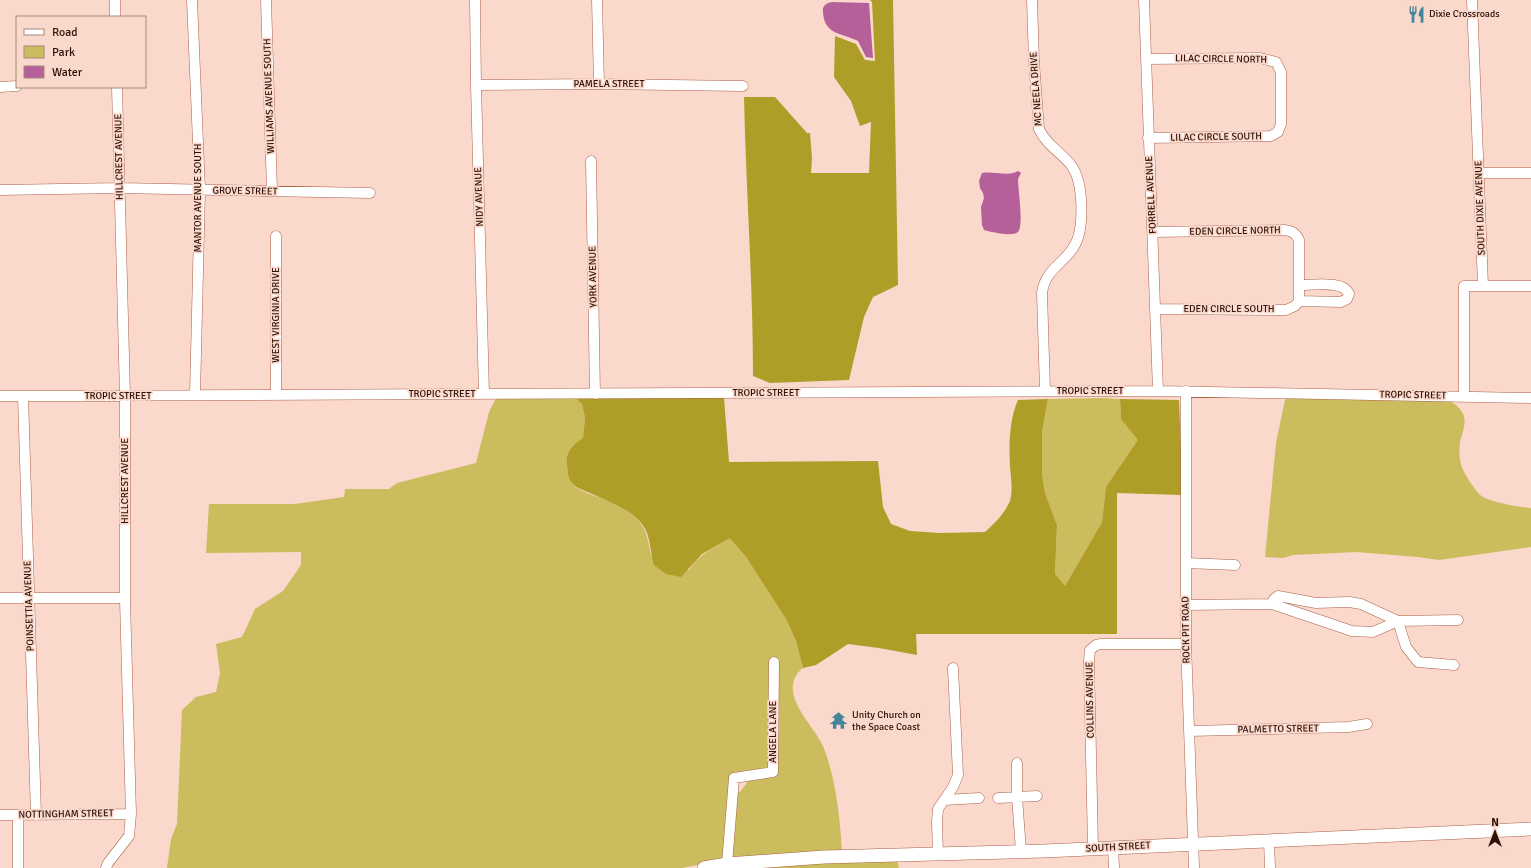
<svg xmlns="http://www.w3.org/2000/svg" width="1531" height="868" font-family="Signika,sans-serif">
	<rect width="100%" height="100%" fill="#fad8cc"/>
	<path fill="#cbbc5e" d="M 1288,397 L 1448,400 C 1454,403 1459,407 1462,412 C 1468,421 1462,433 1460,442 C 1459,449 1459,457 1461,464 C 1462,471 1477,494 1483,497 C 1498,504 1514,506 1531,508 L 1531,547 L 1439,560 L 1418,557 L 1356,552 L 1293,555 L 1283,558 L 1265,557 L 1276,443 L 1285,400 Z
		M 496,398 L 575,398 L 582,404 L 585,418 L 583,439 C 574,444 564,452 567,464 C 568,471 567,476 571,482 C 576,491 599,497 609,501 C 619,505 629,511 637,519 C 647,529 648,541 651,555 L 689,570 C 701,552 714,549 730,537 L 746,557 L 786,619 L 796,641 L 803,668 C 795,674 792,682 793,692 C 796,711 815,729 823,746 C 836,778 840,818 842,852 L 731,859 L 736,792 L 740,792 L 749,780 L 774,776 L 777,658 L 770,658 L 770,769 L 733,774 L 724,860 L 682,868 L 167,868 L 171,839 L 177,824 L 182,710 L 196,697 L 216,692 L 220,673 L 216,644 L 242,637 L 255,609 L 283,591 L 301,565 L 301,552 L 206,553 L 209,504 L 295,504 L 344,497 L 345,489 L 389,489 L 397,483 L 476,463 L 489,412 Z
		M 1105,398 L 1120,399 L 1121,419 L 1139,440 L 1106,487 L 1102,522 L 1065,586 L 1055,574 L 1057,525 L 1045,493 L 1042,474 L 1042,432 L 1048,399 Z
		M 897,859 L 899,868 L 731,868 Z"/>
	<path fill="#ae9d26" d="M 870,0 L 893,0 L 898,285 L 873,297 L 864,317 L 849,380 L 770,383 L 753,376 C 753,283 746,190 744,97 L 775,97 L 807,133 L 810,133 L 812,158 L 811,173 L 869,173 L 871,122 L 860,126 L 851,101 L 834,77 L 835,36 L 856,44 L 865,60 L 875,61 L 872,2 Z
		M 722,397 L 724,398 L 729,462 L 878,461 L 883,507 L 891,524 L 910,531 L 940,533 L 985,532 C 995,523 1005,513 1010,501 C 1013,490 1011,478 1010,467 C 1009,446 1009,420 1018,400 L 1048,399 L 1042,432 L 1042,474 L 1045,493 L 1057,525 L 1055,574 L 1065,586 L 1102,522 L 1106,487 L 1138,440 L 1121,419 L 1120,399 L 1179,400 L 1182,476 L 1181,495 L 1117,493 L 1117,634 L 916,634 L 917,655 L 879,648 L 848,644 L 816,665 L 803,668 L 796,641 L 786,619 L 746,557 L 730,538 L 702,554 L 681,577 L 666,574 L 654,565 C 650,553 651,535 642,524 C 630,509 610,502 592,494 C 586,491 575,488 571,482 C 567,476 568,471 567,465 C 564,452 574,444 583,438 L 585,418 L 582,404 L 575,398 Z"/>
	<path fill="#b6609a" d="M 832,2 L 869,3 L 873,58 L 866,57 L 858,41 C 842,33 824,35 823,12 C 822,6 826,3 832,2 Z
		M 1018,171 L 1021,173 L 1018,179 C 1018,188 1024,226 1018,232 C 1012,237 991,232 984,230 L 982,225 L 981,207 L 984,198 L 983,193 L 980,188 L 979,181 L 982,173 C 994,171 1008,177 1018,171 Z"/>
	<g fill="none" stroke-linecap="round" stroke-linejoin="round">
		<defs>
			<path id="minor" d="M 115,0 L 115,17
				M 192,0 L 200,190 L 195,395
				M 266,0 L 272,191
				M 475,0 L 476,85 L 484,394
				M 597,0 L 599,84
				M 1032,0 L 1034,62 L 1039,129 C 1046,145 1061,152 1071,165 C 1084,182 1085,231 1073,248 C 1062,265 1045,270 1042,293 L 1045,391
				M 1144,0 L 1158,391
				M 1472,0 L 1483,286
				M 1146,59 L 1260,58 L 1276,62 L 1281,72 L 1281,124 L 1278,132 L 1271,136 L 1148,138
				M 476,85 L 599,84 L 743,86
				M 0,87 L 17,86
				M 591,161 L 595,394
				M 1479,173 L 1531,173
				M 0,190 L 119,188 L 370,193
				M 1153,232 L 1284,230 C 1292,231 1296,233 1299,240 L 1299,301
				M 276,236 L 276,395
				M 1299,301 L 1341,302 L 1347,299 L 1349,294 C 1344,280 1312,285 1300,285
				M 1155,309 L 1286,310 L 1295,306 L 1299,301
				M 1186,391 L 1186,644 L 1194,868
				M 0,396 L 1158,391 L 1531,398
				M 23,396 L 36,815
				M 1464,396 L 1464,286 L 1531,286
				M 1186,563 L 1235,565
				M 0,598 L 125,598
				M 1272,604 L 1274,599 L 1278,596 L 1316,603 L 1349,602 L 1361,604 L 1398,621 L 1406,647 L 1418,662 L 1454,665
				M 1186,605 L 1272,604 L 1352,631 L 1373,632 L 1398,621 L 1458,620
				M 1190,731 L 1348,727 L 1367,724
				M 1017,763 L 1017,797 L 1021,851
				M 998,798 L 1037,796
				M 944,800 L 979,798
				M 0,815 L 131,814
				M 18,815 L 18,868
				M 1269,841 L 1270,868
				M 1113,847 L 1114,868
				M 1093,848 L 1089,661 L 1090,650 L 1096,645 L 1101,644 L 1186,644
				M 938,854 L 937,822 L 938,809 L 953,787 L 958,775 L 953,668
				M 727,864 L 734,778 L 773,772 L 774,662
				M 106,868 L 108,863 L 129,836 L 131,814 L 125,600 L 125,396 L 117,87"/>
			<path id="major" d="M 704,868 L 727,864 L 824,857 L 1044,851 L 1531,829"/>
		</defs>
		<use href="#minor" stroke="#aa6146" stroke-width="11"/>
		<use href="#major" stroke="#aa6146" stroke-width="14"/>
		<use href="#minor" stroke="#fff" stroke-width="10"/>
		<use href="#major" stroke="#fff" stroke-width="13"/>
	</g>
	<defs>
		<symbol id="restaurant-bare" viewBox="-9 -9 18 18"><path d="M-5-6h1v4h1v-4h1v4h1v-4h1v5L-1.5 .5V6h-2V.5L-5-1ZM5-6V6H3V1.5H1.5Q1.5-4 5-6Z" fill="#46869a" stroke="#fad8cc" stroke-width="2.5" paint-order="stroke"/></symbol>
		<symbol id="temple-bare" viewBox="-9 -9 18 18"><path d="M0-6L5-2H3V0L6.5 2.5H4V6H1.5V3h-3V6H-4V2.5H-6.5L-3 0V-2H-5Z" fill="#46869a" stroke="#fad8cc" stroke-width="2.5" paint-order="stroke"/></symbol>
	</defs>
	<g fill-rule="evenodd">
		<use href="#restaurant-bare" x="1404" y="2" width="25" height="25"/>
		<use href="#temple-bare" x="826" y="708" width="25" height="25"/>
	</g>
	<g text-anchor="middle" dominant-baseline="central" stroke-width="3.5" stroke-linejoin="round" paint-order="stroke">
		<g font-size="10" fill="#2d1006" stroke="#fad8cc" text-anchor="start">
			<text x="1429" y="14">Dixie Crossroads</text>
			<text x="852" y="715">Unity Church on<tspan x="852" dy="12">the Space Coast</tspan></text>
		</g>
		<g font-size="10" fill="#2d1006" stroke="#fad8cc">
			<text transform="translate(1221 59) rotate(1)">LILAC CIRCLE NORTH</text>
			<text x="609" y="84">PAMELA STREET</text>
			<text transform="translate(1036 89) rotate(-94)">MC NEELA DRIVE</text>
			<text transform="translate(269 96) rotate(-92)">WILLIAMS AVENUE SOUTH</text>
			<text transform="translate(1216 137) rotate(-1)">LILAC CIRCLE SOUTH</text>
			<text transform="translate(119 157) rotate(-91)">HILLCREST AVENUE</text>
			<text transform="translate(245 191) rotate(1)">GROVE STREET</text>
			<text transform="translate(1151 195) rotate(-93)">FORRELL AVENUE</text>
			<text transform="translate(479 197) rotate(-92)">NIDY AVENUE</text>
			<text transform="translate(198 198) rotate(-90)">MANTOR AVENUE SOUTH</text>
			<text transform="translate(1480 208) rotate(-92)">SOUTH DIXIE AVENUE</text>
			<text transform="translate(1235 231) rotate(-1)">EDEN CIRCLE NORTH</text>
			<text transform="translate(593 277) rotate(-91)">YORK AVENUE</text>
			<text x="1229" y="309">EDEN CIRCLE SOUTH</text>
			<text transform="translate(276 315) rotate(-90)">WEST VIRGINIA DRIVE</text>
			<text x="1090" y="391">TROPIC STREET</text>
			<text x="766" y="393">TROPIC STREET</text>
			<text x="442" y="394">TROPIC STREET</text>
			<text transform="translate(1413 395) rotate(1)">TROPIC STREET</text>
			<text x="118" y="396">TROPIC STREET</text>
			<text transform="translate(125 481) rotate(-90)">HILLCREST AVENUE</text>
			<text transform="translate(29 606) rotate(-92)">POINSETTIA AVENUE</text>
			<text transform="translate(1186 630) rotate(-91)">ROCK PIT ROAD</text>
			<text transform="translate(1090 700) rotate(-91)">COLLINS AVENUE</text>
			<text transform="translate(1278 729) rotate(-1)">PALMETTO STREET</text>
			<text transform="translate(773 732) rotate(-90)">ANGELA LANE</text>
			<text transform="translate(66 814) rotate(-1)">NOTTINGHAM STREET</text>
			<text transform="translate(1118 847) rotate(-3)">SOUTH STREET</text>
		</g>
	</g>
	<rect x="16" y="16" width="130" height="72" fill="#fad8cc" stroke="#a8887d"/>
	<rect x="24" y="29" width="20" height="6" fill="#ffffff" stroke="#a8887d"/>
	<text x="52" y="36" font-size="12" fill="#2d1006">Road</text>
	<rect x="24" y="46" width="20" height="12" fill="#cbbc5e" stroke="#a8887d"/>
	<text x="52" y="56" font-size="12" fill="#2d1006">Park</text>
	<rect x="24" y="66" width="20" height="12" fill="#b6609a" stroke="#a8887d"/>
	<text x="52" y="76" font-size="12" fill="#2d1006">Water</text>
	<g transform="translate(1495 832)" stroke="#fad8cc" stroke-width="3" paint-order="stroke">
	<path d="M0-3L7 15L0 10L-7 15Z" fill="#2d1006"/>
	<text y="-6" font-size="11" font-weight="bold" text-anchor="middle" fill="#2d1006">N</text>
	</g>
</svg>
